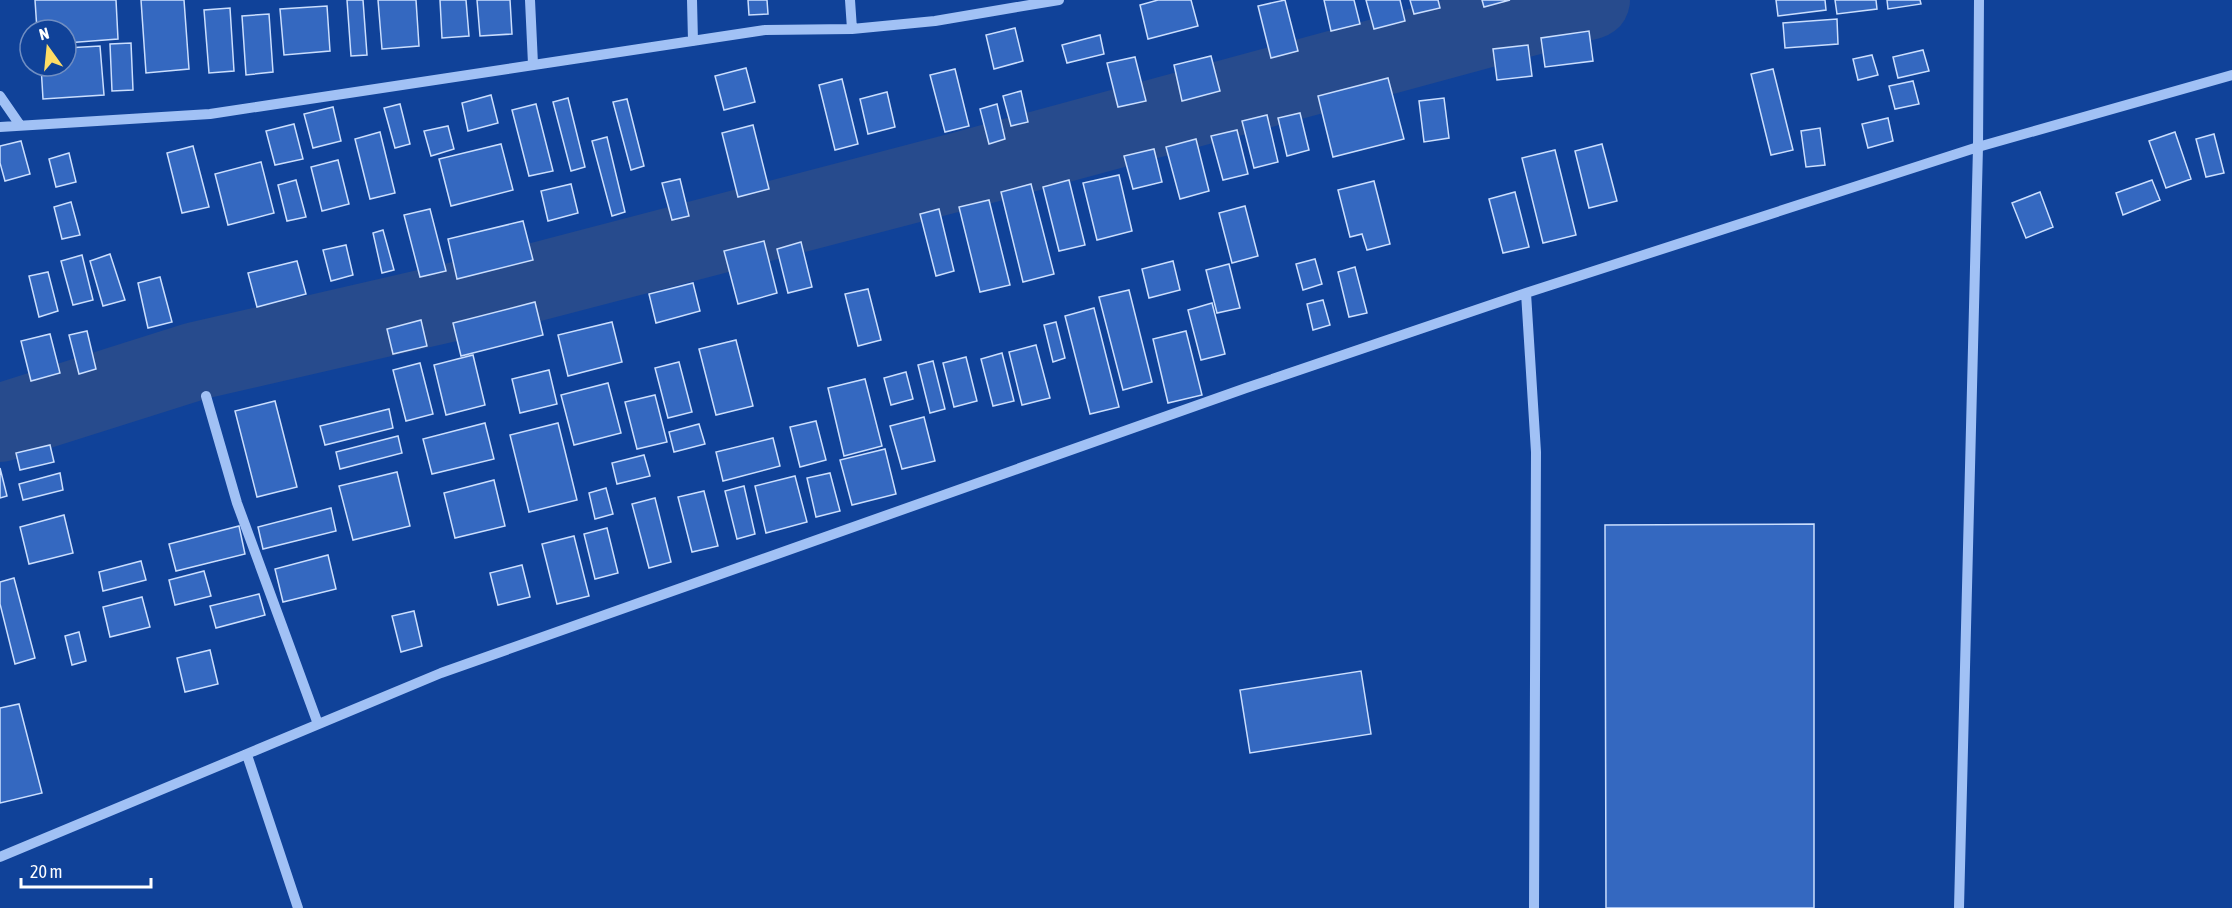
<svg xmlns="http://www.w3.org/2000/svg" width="2232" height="908" font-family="'Asap Condensed',sans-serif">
	<rect width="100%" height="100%" fill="#104299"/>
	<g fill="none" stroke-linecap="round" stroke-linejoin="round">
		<path stroke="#274b8d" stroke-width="78" d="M 0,423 L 196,361 L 509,289 L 961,171 L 1591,0"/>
	</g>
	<path fill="#3468c0" stroke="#cadefe" stroke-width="1.5" d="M 35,0 L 116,0 L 118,39 L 66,43 L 66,30 L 37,30 Z
		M 141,0 L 184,0 L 189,69 L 146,73 Z
		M 347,0 L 363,0 L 367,55 L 351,56 Z
		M 378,0 L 416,0 L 419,46 L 382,49 Z
		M 440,0 L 466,0 L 469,36 L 442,38 Z
		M 477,0 L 510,0 L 512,34 L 480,36 Z
		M 748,0 L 767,0 L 768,14 L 749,15 Z
		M 1158,0 L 1191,0 L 1198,26 L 1148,39 L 1140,5 Z
		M 1285,0 L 1298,51 L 1271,58 L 1258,6 Z
		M 1324,0 L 1354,0 L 1360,24 L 1331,31 Z
		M 1366,0 L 1400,0 L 1405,21 L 1374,29 Z
		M 1410,0 L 1438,0 L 1440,8 L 1414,14 Z
		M 1482,0 L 1510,0 L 1484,7 Z
		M 1776,0 L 1825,0 L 1826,10 L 1778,16 Z
		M 1835,0 L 1876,0 L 1877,9 L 1837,14 Z
		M 1887,0 L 1920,0 L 1921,4 L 1888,9 Z
		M 327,6 L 330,51 L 284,55 L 280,9 Z
		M 230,8 L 234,71 L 209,73 L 204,10 Z
		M 269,14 L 273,72 L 246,75 L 242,16 Z
		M 1837,19 L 1838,44 L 1785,48 L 1783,23 Z
		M 1015,28 L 1023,61 L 994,69 L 986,35 Z
		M 1589,31 L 1593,61 L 1545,67 L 1541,38 Z
		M 1100,35 L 1104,54 L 1067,63 L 1062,45 Z
		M 131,43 L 133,90 L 112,91 L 110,44 Z
		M 1528,45 L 1532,76 L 1497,80 L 1493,49 Z
		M 100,46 L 104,95 L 43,99 L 41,66 L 66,66 L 66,48 Z
		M 1923,50 L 1929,71 L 1898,78 L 1893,57 Z
		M 1872,55 L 1878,75 L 1858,80 L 1853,59 Z
		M 1211,56 L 1220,91 L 1182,101 L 1174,65 Z
		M 1135,57 L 1146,101 L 1118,107 L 1107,63 Z
		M 746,68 L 755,102 L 724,110 L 715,76 Z
		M 955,69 L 969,126 L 945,132 L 930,75 Z
		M 1773,69 L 1793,150 L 1771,155 L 1751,74 Z
		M 1388,78 L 1404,139 L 1333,157 L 1318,96 Z
		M 842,79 L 858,144 L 835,150 L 819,85 Z
		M 1913,81 L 1919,104 L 1895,109 L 1889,86 Z
		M 1021,91 L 1028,122 L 1011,126 L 1003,96 Z
		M 887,92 L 895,127 L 868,134 L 860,99 Z
		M 491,95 L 498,123 L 468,131 L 462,103 Z
		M 568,98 L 585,167 L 571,171 L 553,102 Z
		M 1444,98 L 1449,138 L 1424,142 L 1419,101 Z
		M 627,99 L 644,166 L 631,170 L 613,102 Z
		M 400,104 L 410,144 L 395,148 L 384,108 Z
		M 536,104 L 553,171 L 529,176 L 512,110 Z
		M 997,104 L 1005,139 L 989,144 L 980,109 Z
		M 333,107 L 341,141 L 313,148 L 304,114 Z
		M 1300,113 L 1309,150 L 1287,156 L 1278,118 Z
		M 1267,115 L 1278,162 L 1254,168 L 1242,121 Z
		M 1888,118 L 1893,141 L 1868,148 L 1862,124 Z
		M 294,124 L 303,159 L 275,165 L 266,131 Z
		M 753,125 L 769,189 L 738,197 L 722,133 Z
		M 448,126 L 454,149 L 431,156 L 424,131 Z
		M 1820,128 L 1825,165 L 1806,167 L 1801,131 Z
		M 1237,130 L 1248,174 L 1223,180 L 1211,136 Z
		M 380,132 L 395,193 L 370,199 L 355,139 Z
		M 2175,132 L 2191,179 L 2166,188 L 2149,141 Z
		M 2214,134 L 2224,173 L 2206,177 L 2196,139 Z
		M 607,137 L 625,212 L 612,216 L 592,141 Z
		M 1196,139 L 1209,191 L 1180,199 L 1166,147 Z
		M 21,141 L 30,174 L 5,181 L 0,163 L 0,146 Z
		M 501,144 L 513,190 L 451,206 L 439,159 Z
		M 1602,144 L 1617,201 L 1589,208 L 1575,151 Z
		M 193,146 L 209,207 L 182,213 L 167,153 Z
		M 1154,149 L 1162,182 L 1133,189 L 1124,156 Z
		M 1555,150 L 1576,235 L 1543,243 L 1522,158 Z
		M 69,153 L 76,182 L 56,187 L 49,159 Z
		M 338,160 L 349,204 L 322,211 L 311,167 Z
		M 261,162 L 274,213 L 228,225 L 215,174 Z
		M 1119,175 L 1132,231 L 1097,240 L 1083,183 Z
		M 680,179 L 689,216 L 672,220 L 662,183 Z
		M 296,180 L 306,217 L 287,221 L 278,185 Z
		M 1069,180 L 1085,245 L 1059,251 L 1043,187 Z
		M 2152,180 L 2160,200 L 2123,215 L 2116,193 Z
		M 1374,181 L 1390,244 L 1367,250 L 1362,234 L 1350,237 L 1338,190 Z
		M 571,184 L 578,213 L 548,221 L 541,191 Z
		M 1031,184 L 1054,274 L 1023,282 L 1001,192 Z
		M 1515,192 L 1529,247 L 1503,253 L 1489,199 Z
		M 2040,192 L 2053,227 L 2026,238 L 2012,203 Z
		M 989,200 L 1010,285 L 980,292 L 959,207 Z
		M 71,202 L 80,235 L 62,239 L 54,207 Z
		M 1245,206 L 1258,256 L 1232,263 L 1219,213 Z
		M 430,209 L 446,271 L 420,277 L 404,215 Z
		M 939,209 L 954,271 L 936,276 L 920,214 Z
		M 523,221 L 533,260 L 457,279 L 448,239 Z
		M 383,230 L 394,270 L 382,273 L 373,233 Z
		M 764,241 L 777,293 L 738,304 L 724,251 Z
		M 801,242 L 812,287 L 788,293 L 777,249 Z
		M 346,245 L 353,275 L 331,281 L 323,250 Z
		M 110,254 L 125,300 L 103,306 L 90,261 Z
		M 82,255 L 93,300 L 73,305 L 61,261 Z
		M 1315,259 L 1322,284 L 1303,290 L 1296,264 Z
		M 297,261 L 306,294 L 257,307 L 248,273 Z
		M 1173,261 L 1180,290 L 1149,298 L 1142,269 Z
		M 1229,264 L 1240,308 L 1217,313 L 1206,270 Z
		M 1355,267 L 1367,313 L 1349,317 L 1338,272 Z
		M 48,272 L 58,311 L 39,317 L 29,276 Z
		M 160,277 L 172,322 L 148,328 L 138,283 Z
		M 693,283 L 700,311 L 656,323 L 649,294 Z
		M 868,289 L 881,340 L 858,346 L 845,294 Z
		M 1129,290 L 1152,382 L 1123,390 L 1099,297 Z
		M 1323,300 L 1330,325 L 1313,330 L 1307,304 Z
		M 535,302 L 543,335 L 461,356 L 453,323 Z
		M 1212,303 L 1225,354 L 1201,360 L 1188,310 Z
		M 1094,308 L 1119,407 L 1090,414 L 1065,316 Z
		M 421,320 L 427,346 L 393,354 L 387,329 Z
		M 612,322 L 622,362 L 568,376 L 558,335 Z
		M 1056,322 L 1065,358 L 1053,362 L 1044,325 Z
		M 87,331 L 96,369 L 79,374 L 69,335 Z
		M 1186,331 L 1202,395 L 1168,403 L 1153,339 Z
		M 50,334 L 60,373 L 31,381 L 21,341 Z
		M 736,340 L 753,406 L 716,415 L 699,349 Z
		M 1036,345 L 1050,398 L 1022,405 L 1009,352 Z
		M 1002,353 L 1014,401 L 993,406 L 981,359 Z
		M 473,355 L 485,405 L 446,415 L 434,365 Z
		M 966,357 L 977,401 L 954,407 L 943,363 Z
		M 933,361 L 945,409 L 930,413 L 918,365 Z
		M 679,362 L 692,412 L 668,418 L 655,368 Z
		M 420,363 L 433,414 L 406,421 L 393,370 Z
		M 549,370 L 557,404 L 520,413 L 512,379 Z
		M 906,372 L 913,399 L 891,405 L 884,378 Z
		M 865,379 L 882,446 L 844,456 L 828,388 Z
		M 608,383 L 621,433 L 574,445 L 561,395 Z
		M 655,395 L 667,442 L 637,449 L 625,402 Z
		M 275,401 L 297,487 L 257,497 L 235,411 Z
		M 389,409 L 393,428 L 325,445 L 320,426 Z
		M 924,417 L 935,461 L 902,469 L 890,426 Z
		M 816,421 L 826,460 L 800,467 L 790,427 Z
		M 485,423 L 494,459 L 432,474 L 423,439 Z
		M 558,423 L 577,500 L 529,512 L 510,435 Z
		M 699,424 L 705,444 L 674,452 L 669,432 Z
		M 398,436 L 402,453 L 340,469 L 336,452 Z
		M 773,438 L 780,466 L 723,481 L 716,452 Z
		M 50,445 L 54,462 L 20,470 L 16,453 Z
		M 885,449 L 896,494 L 852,505 L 840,460 Z
		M 644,455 L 650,476 L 617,484 L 612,463 Z
		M 0,468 L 7,496 L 0,498 Z
		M 397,472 L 410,526 L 353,540 L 339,486 Z
		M 60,473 L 63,490 L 23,500 L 19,484 Z
		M 830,473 L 840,511 L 816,517 L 807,478 Z
		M 795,476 L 807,522 L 766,533 L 755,486 Z
		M 494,480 L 505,526 L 455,538 L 444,493 Z
		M 744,486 L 755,534 L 737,539 L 725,491 Z
		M 606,488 L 613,514 L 595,519 L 589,493 Z
		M 704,491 L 718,546 L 692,552 L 678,497 Z
		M 655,498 L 671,562 L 649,568 L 632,504 Z
		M 331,508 L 336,531 L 263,549 L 258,527 Z
		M 64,515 L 73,553 L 29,564 L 20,527 Z
		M 1814,524 L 1814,908 L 1606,908 L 1605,525 Z
		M 239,526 L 245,554 L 176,571 L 169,544 Z
		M 607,528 L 618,573 L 595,579 L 584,534 Z
		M 574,536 L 589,596 L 557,604 L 542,544 Z
		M 328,555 L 336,589 L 283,602 L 275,569 Z
		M 141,561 L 146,580 L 103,591 L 99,572 Z
		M 522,565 L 530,597 L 498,605 L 490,573 Z
		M 204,571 L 211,596 L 175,605 L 169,580 Z
		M 14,578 L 35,658 L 15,664 L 0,604 L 0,582 Z
		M 259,594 L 265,615 L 216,628 L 210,606 Z
		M 142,597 L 150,627 L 110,637 L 103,607 Z
		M 414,611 L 422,646 L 401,652 L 392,616 Z
		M 79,632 L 86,661 L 72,665 L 65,636 Z
		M 210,650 L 218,684 L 185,692 L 177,658 Z
		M 1361,671 L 1371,734 L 1250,753 L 1240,690 Z
		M 19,704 L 42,793 L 0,803 L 0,708 Z"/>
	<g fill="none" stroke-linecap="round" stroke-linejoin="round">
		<path stroke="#a1c1f5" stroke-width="10" d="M 530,0 L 533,64
			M 692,0 L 693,41
			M 850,0 L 852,29
			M 0,96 L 20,125
			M 0,127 L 210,114 L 765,30 L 852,29 L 935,21 L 1059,0
			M 1526,293 L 1536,452 L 1534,908
			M 206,396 L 237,503 L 318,724
			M 247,755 L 298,908
			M 0,857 L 441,673 L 1246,388 L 1526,293 L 1978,147 L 2232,75
			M 1959,908 L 1978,147 L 1979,0"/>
	</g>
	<g transform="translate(48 48) rotate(345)"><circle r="28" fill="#104299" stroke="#708ec2" stroke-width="1.5"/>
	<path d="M0-4.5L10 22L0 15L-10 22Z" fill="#ffdd65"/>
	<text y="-9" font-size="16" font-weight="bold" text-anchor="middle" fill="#ffffff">N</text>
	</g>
	<path d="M21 878v9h130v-9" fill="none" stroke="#ffffff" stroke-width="3"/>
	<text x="30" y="878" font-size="18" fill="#ffffff" stroke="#104299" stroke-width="4.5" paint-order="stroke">20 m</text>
</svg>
